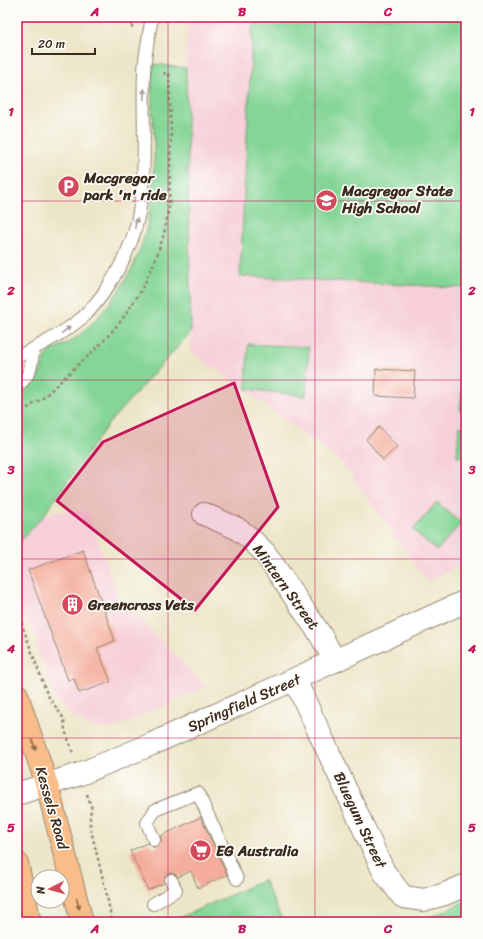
<svg xmlns="http://www.w3.org/2000/svg" width="483" height="939" font-family="Sriracha,sans-serif">
	<rect width="100%" height="100%" fill="#fdfcf7"/>
	<filter id="ink" filterUnits="userSpaceOnUse"><feTurbulence type="fractalNoise" baseFrequency=".025" numOctaves="2"/><feDisplacementMap in="SourceGraphic" scale="8" xChannelSelector="R" yChannelSelector="G"/><feConvolveMatrix kernelMatrix="1 2 1 2 8 2 1 2 1" color-interpolation-filters="sRGB"/></filter>
	<filter id="wash" filterUnits="userSpaceOnUse"><feTurbulence type="fractalNoise" baseFrequency=".012" numOctaves="4" result="noise"/><feDisplacementMap in="SourceGraphic" scale="16" xChannelSelector="R" yChannelSelector="G"/><feGaussianBlur stdDeviation="0.9" result="paint"/><feColorMatrix in="noise" values="0 0 0 0 0 0 0 0 0 0 0 0 0 0 0 0 0 1.4 0 .05"/><feComposite in="paint" operator="in"/></filter>
	<g filter="url(#wash)">
		<rect width="100%" height="100%" fill="#ede5c7"/>
		<path fill="#f6cfd9" d="M 188,17 L 466,17 L 466,563 L 427,581 L 341,461 L 191,351 L 186,42 Z
			M 64,511 L 87,512 L 124,611 L 131,609 L 206,687 L 114,728 L 101,728 L 89,725 L 71,715 L 56,699 L 36,646 L 38,641 L 34,631 L 27,624 L 17,595 L 17,545 L 44,515 Z"/>
		<path fill="#84d596" stroke="#60805a" d="M 253,17 L 466,17 L 466,288 L 240,276 Z
			M 154,64 L 186,68 L 191,332 L 109,423 L 44,515 L 17,545 L 17,397 C 30,389 38,380 43,365 C 45,361 44,358 47,354 C 53,348 63,346 71,341 C 80,335 91,325 98,317 C 148,261 155,209 154,137 C 153,112 149,88 154,64 Z
			M 248,344 L 309,347 L 306,396 L 246,389 Z
			M 463,381 L 466,381 L 466,411 L 460,410 Z
			M 459,427 L 466,427 L 466,457 L 457,457 Z
			M 437,502 L 461,523 L 437,551 L 413,530 Z
			M 264,880 L 283,922 L 170,922 Z
			M 466,901 L 466,922 L 421,922 Z"/>
		<g id="blocks">
			<path fill="#f4ad9c" d="M 376,369 L 415,371 L 413,398 L 375,396 Z
				M 379,427 L 397,447 L 383,460 L 366,439 Z
				M 83,550 L 115,641 L 97,648 L 111,682 L 79,693 L 74,678 L 68,680 L 28,570 Z
				M 201,817 L 227,875 L 198,888 L 191,871 L 178,877 L 175,874 L 171,873 L 165,876 L 164,883 L 148,890 L 130,851 L 147,843 L 153,847 L 157,847 L 161,841 L 161,836 Z"/>
		</g>
	</g>
	<g filter="url(#ink)">
		<use href="#blocks" fill-opacity="0" stroke="#948872" stroke-width="1"/>
		<g fill="none" stroke-linecap="round" stroke-linejoin="round">
			<defs>
				<path id="service" d="M 17,357 C 40,346 62,334 82,318 C 92,309 101,297 109,285 C 121,266 132,244 137,222 C 148,173 142,121 144,71 C 145,53 149,35 152,17
					M 17,386 C 30,377 32,365 33,350
					M 154,840 L 147,823 L 155,810 L 198,793 L 237,879
					M 153,904 L 176,890 L 171,880"/>
				<path id="minor" d="M 204,514 L 236,528 L 250,538 L 265,553 L 320,634 L 335,661
					M 295,680 L 384,872 L 403,897 L 424,900 L 445,894 L 466,885"/>
				<path id="tertiary" d="M 17,794 L 80,774 L 152,744 L 466,601"/>
				<path id="trunk" d="M 17,695 L 47,785 L 82,922
					M 17,863 L 30,922"/>
			</defs>
			<use href="#service" stroke="#948872" stroke-width="14"/>
			<use href="#minor" stroke="#948872" stroke-width="24"/>
			<use href="#tertiary" stroke="#948872" stroke-width="24"/>
			<use href="#trunk" stroke="#948872" stroke-width="24"/>
			<path stroke="#948872" stroke-width="2.5" stroke-dasharray="3 3" stroke-linecap="butt" d="M 132,28 L 132,17
				M 17,415 L 43,398 L 70,372 L 99,346 L 121,321 L 141,291 L 155,261 L 164,234 L 169,207 L 171,133 L 169,74 L 161,73
				M 17,611 L 47,694 L 64,719 L 65,730 L 73,753
				M 87,794 L 92,809 L 90,814 L 90,826 L 107,896 L 112,922"/>
			<use href="#service" stroke="#fff" stroke-width="12"/>
			<use href="#minor" stroke="#fff" stroke-width="22"/>
			<use href="#tertiary" stroke="#fff" stroke-width="22"/>
			<use href="#trunk" stroke="#f8bd88" stroke-width="22"/>
		</g>
		<defs><path id="oneway-solid" d="M-6-.8H1V-3.2L6.5 0L1 3.2V.8H-6Z"/></defs>
		<g fill="#a79f9a">
			<use href="#oneway-solid" transform="translate(144 94) rotate(-88)"/>
			<use href="#oneway-solid" transform="translate(136 223) rotate(-76)"/>
			<use href="#oneway-solid" transform="translate(66 330) rotate(-36)"/>
		</g>
		<g fill="#906c4e">
			<use href="#oneway-solid" transform="translate(34 745) rotate(72)"/>
			<use href="#oneway-solid" transform="translate(78 904) rotate(76)"/>
		</g>
	</g>
	<path fill="#c2185b" fill-opacity="0.2" stroke="#c2185b" stroke-width="3" stroke-linejoin="round" d="M 234,383 L 278,507 L 195,610 L 57,501 L 103,442 Z"/>
	<path fill="none" stroke="#c2185b" stroke-width="1" stroke-opacity="0.55" d="M 168,17 L 168,922M 315,17 L 315,922M 17,201 L 466,201M 17,380 L 466,380M 17,559 L 466,559M 17,738 L 466,738"/>
	<defs>
		<symbol id="parking-disc" viewBox="-11 -11 22 22"><circle r="9.5" fill="#d1495b" stroke="#fdfcf7"/><path d="M-3.5-5.5H1a3.5 3.5 0 0 1 0 7H-1V5.5H-3.5ZM-1-3.4V-.6H.8a1.4 1.4 0 0 0 0-2.8Z" fill="#fff"/></symbol>
		<symbol id="school-disc" viewBox="-11 -11 22 22"><circle r="9.5" fill="#d1495b" stroke="#fdfcf7"/><path d="M0-5L7-2L0 1L-7-2ZM-4 1L0 2.5L4 1V4Q0 6-4 4Z" fill="#fff"/></symbol>
		<symbol id="building-disc" viewBox="-11 -11 22 22"><circle r="9.5" fill="#d1495b" stroke="#fdfcf7"/><path d="M-4-6H4V6H1V3H-1V6H-4ZM-2.5-4.3h1.7v1.8h-1.7ZM.8-4.3h1.7v1.8H.8ZM-2.5-1h1.7V.8h-1.7ZM.8-1h1.7V.8H.8Z" fill="#fff"/></symbol>
		<symbol id="supermarket-disc" viewBox="-11 -11 22 22"><circle r="9.5" fill="#d1495b" stroke="#fdfcf7"/><path d="M-6-5.5h2.5l.6 2H6L4.5 2H-2.5L-4.4-4H-6ZM-1.5 3.2a1.3 1.3 0 1 0 .1 0ZM3 3.2a1.3 1.3 0 1 0 .1 0Z" fill="#fff"/></symbol>
	</defs>
	<g fill-rule="evenodd">
		<use href="#parking-disc" x="56" y="174" width="25" height="25"/>
		<use href="#school-disc" x="314" y="188" width="25" height="25"/>
		<use href="#building-disc" x="60" y="592" width="25" height="25"/>
		<use href="#supermarket-disc" x="188" y="838" width="25" height="25"/>
	</g>
	<g text-anchor="middle" dominant-baseline="central" stroke-width="3.5" stroke-linejoin="round" paint-order="stroke">
		<g font-size="15" font-weight="bold" fill="#3b2a1e" stroke="#fdfcf7" text-anchor="start">
			<text x="84" y="178">Macgregor<tspan x="84" dy="17">park 'n' ride</tspan></text>
			<text x="342" y="191">Macgregor State<tspan x="342" dy="17">High School</tspan></text>
			<text x="88" y="605">Greencross Vets</text>
			<text x="216" y="851">EG Australia</text>
		</g>
		<g font-size="15" fill="#3b2a1e" stroke="#fdfcf7">
			<text transform="translate(286 587) rotate(54)">Mintern Street</text>
			<text transform="translate(244 703) rotate(-24)">Springfield Street</text>
			<text transform="translate(52 808) rotate(74)">Kessels Road</text>
			<text transform="translate(360 820) rotate(65)">Bluegum Street</text>
		</g>
	</g>
	<rect width="483" height="939" fill="none" stroke="#fdfcf7" stroke-width="44"/>
	<g transform="translate(50 889) rotate(264)"><circle r="19" fill="#fdfcf7" stroke="#afa8a0"/>
	<path d="M0-3L7 15L0 10L-7 15Z" fill="#d1495b"/>
	<text y="-6" font-size="11" font-weight="bold" text-anchor="middle" fill="#3b2a1e">N</text>
	</g>
	<path d="M32 48v6h63v-6" fill="none" stroke="#3b2a1e" stroke-width="2"/>
	<text x="38" y="48" font-size="12" fill="#3b2a1e" stroke="#fdfcf7" stroke-width="3" paint-order="stroke">20 m</text>
	<rect x="22" y="22" width="439" height="895" fill="none" stroke="#c2185b" stroke-width="1.5"/>
	<g font-size="13" text-anchor="middle" font-weight="bold" fill="#c2185b">
		<text x="95" y="16">A</text>
		<text x="242" y="16">B</text>
		<text x="388" y="16">C</text>
		<text x="11" y="116">1</text>
		<text x="472" y="116">1</text>
		<text x="11" y="295">2</text>
		<text x="472" y="295">2</text>
		<text x="11" y="474">3</text>
		<text x="472" y="474">3</text>
		<text x="11" y="653">4</text>
		<text x="472" y="653">4</text>
		<text x="11" y="832">5</text>
		<text x="472" y="832">5</text>
		<text x="95" y="933">A</text>
		<text x="242" y="933">B</text>
		<text x="388" y="933">C</text>
	</g>
</svg>
